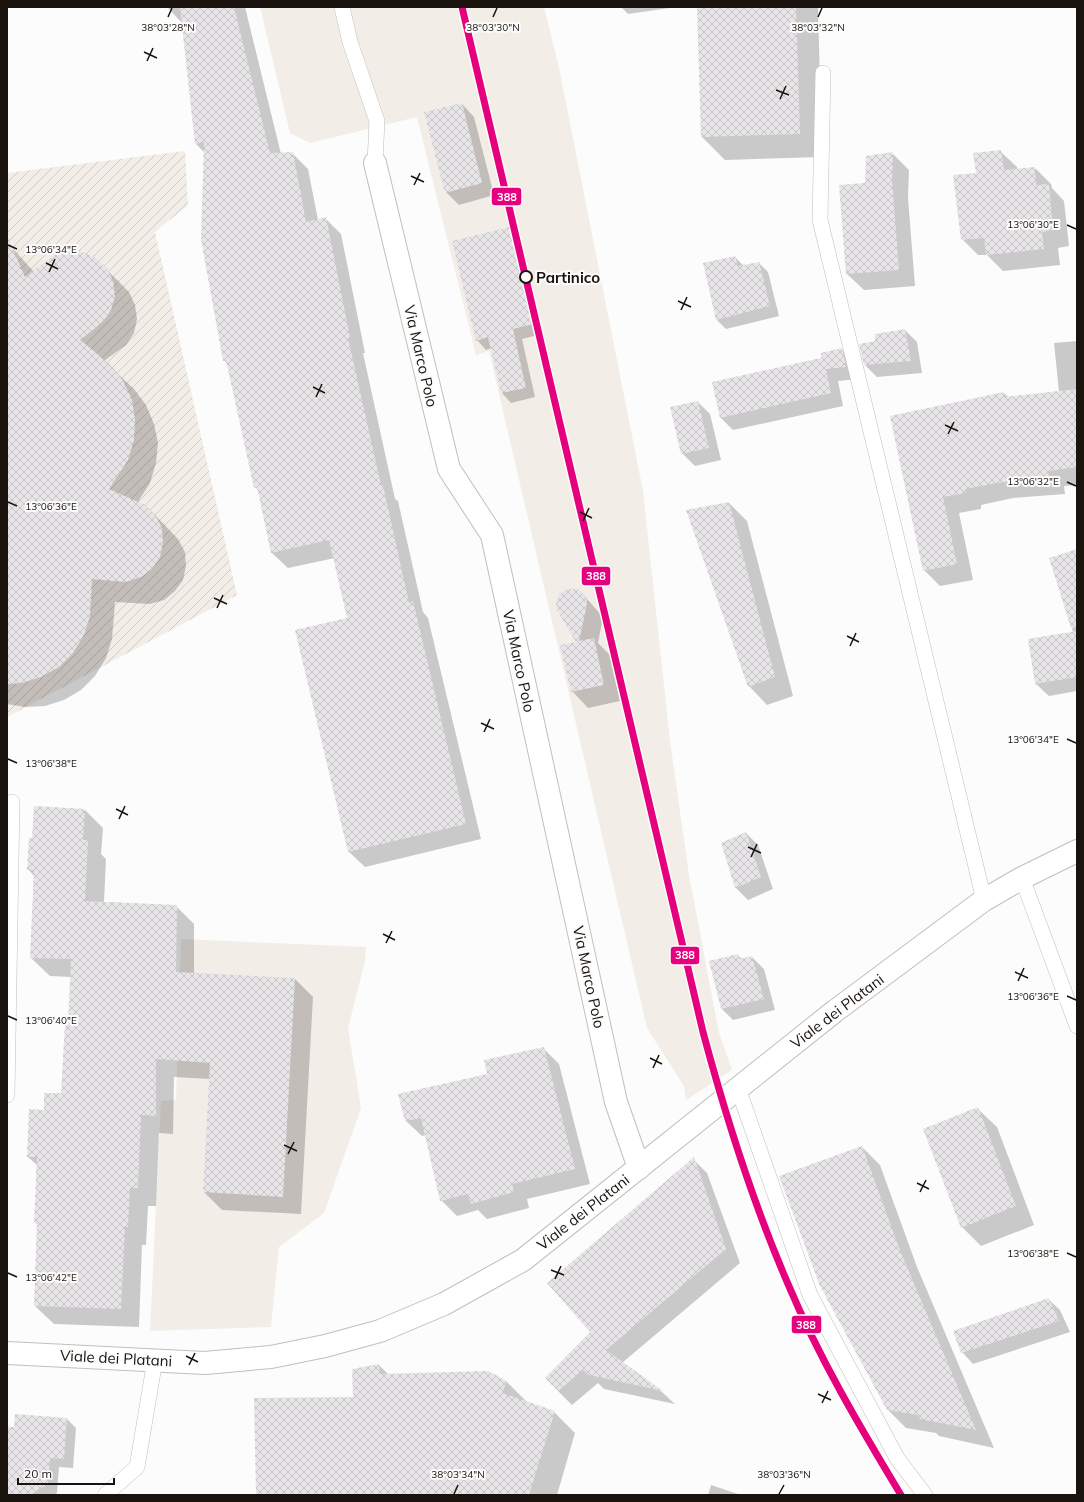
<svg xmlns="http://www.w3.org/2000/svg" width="1084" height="1502" font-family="Mulish,sans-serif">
	<defs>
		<pattern id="industrial-furrows" width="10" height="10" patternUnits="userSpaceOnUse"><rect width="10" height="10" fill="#f3ede8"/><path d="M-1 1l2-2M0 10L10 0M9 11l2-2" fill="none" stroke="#d0cac6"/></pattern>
		<pattern id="building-cross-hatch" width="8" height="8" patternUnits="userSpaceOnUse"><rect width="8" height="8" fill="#e8e5e8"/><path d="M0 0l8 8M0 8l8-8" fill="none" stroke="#c6c3c6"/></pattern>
	</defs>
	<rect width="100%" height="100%" fill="#fbfcfb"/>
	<path fill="#f3ede8" d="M 260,7 L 544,7 L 559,68 L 643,491 L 670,741 L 689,875 L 719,1033 L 732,1070 L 686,1100 L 684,1086 L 647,1028 L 489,351 L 476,355 L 417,117 L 310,143 L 290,133 Z
		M 181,939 L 366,947 L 365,961 L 348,1028 L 361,1108 L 324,1213 L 279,1247 L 271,1327 L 150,1331 L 161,1101 L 176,1100 Z"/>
	<path fill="url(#industrial-furrows)" d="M 185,151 L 188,205 L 155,232 L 237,595 L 7,717 L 7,173 Z"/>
	<path fill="#0003" d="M 167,7 L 245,7 L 281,154 L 292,153 L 308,169 L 318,220 L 325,218 L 341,234 L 365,353 L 363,353 L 395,499 L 398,501 L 423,612 L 428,618 L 481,839 L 365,867 L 349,852 L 349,618 L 335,558 L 288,568 L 272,553 L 259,491 L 255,487 L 227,364 L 224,360 L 205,153 L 196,144 L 182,23 Z
		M 621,7 L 677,7 L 628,14 Z
		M 698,7 L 818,7 L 822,157 L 725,160 L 702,137 Z
		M 462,104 L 474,117 L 494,195 L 459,205 L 446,192 Z
		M 1000,151 L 1017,167 L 1017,170 L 1035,168 L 1051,184 L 1052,188 L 1064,201 L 1069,246 L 1058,248 L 1060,265 L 1003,271 L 987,255 L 978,255 L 962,239 L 977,174 Z
		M 892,153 L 909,170 L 908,198 L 915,286 L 864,290 L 847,274 L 866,184 Z
		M 509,228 L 518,238 L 542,334 L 522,339 L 535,397 L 511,403 L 502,393 L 492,348 L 486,350 L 477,340 Z
		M 7,242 L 34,272 L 106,269 L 129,292 L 135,305 L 137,319 L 134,333 L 126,345 L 104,361 L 134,389 L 146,405 L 154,424 L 158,443 L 156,463 L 150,483 L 138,502 L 155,515 L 178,539 L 185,552 L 186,566 L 183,580 L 175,591 L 164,600 L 150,604 L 115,602 L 112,639 L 106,658 L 95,676 L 81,690 L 64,700 L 45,706 L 25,707 L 7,704 Z
		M 735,257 L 744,266 L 759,263 L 768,272 L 779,316 L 726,329 L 716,319 Z
		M 905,330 L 917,342 L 922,373 L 877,377 L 865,365 L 876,342 Z
		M 1077,341 L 1077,485 L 1064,486 L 1065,494 L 1013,498 L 981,505 L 981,509 L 959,513 L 973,580 L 940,586 L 924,570 L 892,417 L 1004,393 L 1008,397 L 1059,392 L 1054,343 Z
		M 841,349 L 854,362 L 858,379 L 838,381 L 843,406 L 733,430 L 720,417 Z
		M 698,402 L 710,414 L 721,460 L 695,466 L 682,453 Z
		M 729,503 L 747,521 L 793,696 L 767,705 L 749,686 Z
		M 1077,550 L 1077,691 L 1049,696 L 1036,684 L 1073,632 L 1050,558 Z
		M 581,592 L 603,617 L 598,643 L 610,655 L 620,701 L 588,708 L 572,691 Z
		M 85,810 L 103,828 L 101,854 L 106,859 L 104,902 L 176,906 L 194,924 L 194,974 L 295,979 L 313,997 L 301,1214 L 222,1210 L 204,1192 L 210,1079 L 174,1077 L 173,1134 L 159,1133 L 156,1206 L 148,1206 L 146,1245 L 142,1245 L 139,1327 L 54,1324 L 35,1306 L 38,1226 L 35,1222 L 37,1165 L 28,1157 L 44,1111 L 62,1094 L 69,1026 L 71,977 L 50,976 L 31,958 L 34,876 L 28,869 L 33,839 Z
		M 746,833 L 758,845 L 773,889 L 748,900 L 736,888 Z
		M 738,955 L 742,959 L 752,957 L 764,969 L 775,1010 L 733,1020 L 721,1008 Z
		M 543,1048 L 559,1064 L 590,1184 L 527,1199 L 529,1208 L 487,1219 L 478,1210 L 457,1216 L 441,1200 L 426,1135 L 422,1136 L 406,1121 L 400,1094 L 488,1075 Z
		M 978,1109 L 997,1127 L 1034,1225 L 981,1246 L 962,1227 Z
		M 862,1147 L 880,1165 L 917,1267 L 994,1448 L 939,1436 L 936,1433 L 906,1428 L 888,1410 Z
		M 693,1159 L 707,1173 L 740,1263 L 622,1363 L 662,1392 L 675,1404 L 604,1389 L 598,1383 L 572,1405 L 558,1391 Z
		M 1048,1299 L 1060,1310 L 1070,1332 L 973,1364 L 962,1352 Z
		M 379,1365 L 389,1375 L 487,1372 L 507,1382 L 528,1403 L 554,1412 L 575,1433 L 557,1495 L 257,1495 L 355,1398 Z
		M 67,1419 L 76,1428 L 73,1468 L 59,1467 L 57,1493 L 54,1495 L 7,1495 L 7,1428 L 14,1428 Z
		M 711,1485 L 741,1495 L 708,1495 Z"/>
	<path fill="url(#building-cross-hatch)" d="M 180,7 L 234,7 L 270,153 L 293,152 L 306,222 L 326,217 L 350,337 L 348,338 L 381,485 L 383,485 L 409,603 L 413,601 L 466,824 L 348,852 L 295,630 L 347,618 L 329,540 L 271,553 L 257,487 L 254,488 L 226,360 L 223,361 L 201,239 L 204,142 L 195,144 Z
		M 697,7 L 796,7 L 800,134 L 701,137 Z
		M 462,103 L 482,183 L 445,193 L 424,112 Z
		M 1001,150 L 1004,170 L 1035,167 L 1036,185 L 1049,184 L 1053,230 L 1042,232 L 1044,249 L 986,255 L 984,238 L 961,240 L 953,175 L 976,173 L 973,153 Z
		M 893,152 L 892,181 L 899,270 L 846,274 L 839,185 L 865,183 L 866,156 Z
		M 509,227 L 533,324 L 513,329 L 526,388 L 501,393 L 488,337 L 476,341 L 452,241 Z
		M 7,236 L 25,277 L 54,255 L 68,251 L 82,252 L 96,258 L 107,268 L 113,281 L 115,296 L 111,310 L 103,322 L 80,340 L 111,365 L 123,381 L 132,400 L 135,420 L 134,440 L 128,460 L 109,489 L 145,505 L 155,515 L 162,528 L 163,542 L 160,557 L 152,569 L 141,577 L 126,582 L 92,579 L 90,616 L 84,635 L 73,653 L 59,667 L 41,677 L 22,683 L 7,684 Z
		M 735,256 L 738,266 L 759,262 L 770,306 L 716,320 L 703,263 Z
		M 905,329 L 911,361 L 864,365 L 859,344 L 875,341 L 875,334 Z
		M 842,348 L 846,367 L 826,369 L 831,393 L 720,418 L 712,382 L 821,358 L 821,353 Z
		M 1077,389 L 1077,467 L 1048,471 L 1049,478 L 997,483 L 965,489 L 966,493 L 943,497 L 957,564 L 923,571 L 890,416 L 1004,392 L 1005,397 Z
		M 698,401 L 709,448 L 681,454 L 670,407 Z
		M 729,502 L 775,677 L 748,687 L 686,510 Z
		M 1077,549 L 1077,627 L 1071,628 L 1049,558 Z
		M 567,589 L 577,589 L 581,591 L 587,600 L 587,604 L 579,641 L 594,638 L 604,685 L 571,692 L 560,645 L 576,642 L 557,610 L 556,604 L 559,594 Z
		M 1077,631 L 1077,677 L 1035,684 L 1028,639 Z
		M 34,806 L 85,809 L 83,840 L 88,840 L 85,901 L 177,905 L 176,972 L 295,978 L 283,1197 L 203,1192 L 210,1063 L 156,1059 L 156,1116 L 141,1115 L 138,1188 L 130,1188 L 128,1227 L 125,1227 L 121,1309 L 34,1306 L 37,1223 L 34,1223 L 37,1157 L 27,1157 L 29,1109 L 44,1110 L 44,1093 L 61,1093 L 65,1024 L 68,1025 L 71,959 L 30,958 L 34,870 L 27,870 L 29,838 L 32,838 Z
		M 746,832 L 761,877 L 735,888 L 721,843 Z
		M 738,954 L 740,959 L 752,956 L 764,999 L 721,1009 L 709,961 Z
		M 544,1047 L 575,1169 L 512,1184 L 514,1192 L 471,1204 L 468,1194 L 440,1201 L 421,1118 L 405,1121 L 398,1094 L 487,1074 L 484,1060 Z
		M 978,1107 L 1016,1206 L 961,1228 L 923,1129 Z
		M 862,1146 L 899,1248 L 976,1430 L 920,1419 L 918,1415 L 887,1410 L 820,1286 L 779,1176 Z
		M 694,1157 L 726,1249 L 606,1350 L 663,1391 L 589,1375 L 583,1370 L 558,1391 L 545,1378 L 590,1332 L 547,1283 Z
		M 1049,1298 L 1059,1321 L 961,1353 L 953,1331 Z
		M 379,1364 L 380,1374 L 488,1371 L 507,1381 L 502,1393 L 555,1411 L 529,1495 L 256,1495 L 254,1398 L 353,1397 L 352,1369 Z
		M 15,1414 L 67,1418 L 64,1459 L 50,1458 L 48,1484 L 30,1495 L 7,1495 L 7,1427 L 14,1427 Z"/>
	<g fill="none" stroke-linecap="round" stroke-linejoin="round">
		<defs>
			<path id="lane" d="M 342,7 L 350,42 L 377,121 L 375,163
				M 823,73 L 820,220 L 984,900
				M 1022,878 L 1077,1026
				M 738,1088 L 810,1295 L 897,1458 L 925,1495
				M 7,1095 L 12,802
				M 105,1495 L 137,1467 L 155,1360"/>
			<path id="street" d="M 375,163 L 449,469 L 492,535 L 616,1102 L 639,1168"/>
			<path id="secondary" d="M 7,1353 L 205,1363 L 271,1357 L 325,1346 L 380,1331 L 444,1304 L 523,1260 L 835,1011 L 984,900 L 1022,878 L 1077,851"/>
		</defs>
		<use href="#lane" stroke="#c2bfbc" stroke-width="16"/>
		<use href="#street" stroke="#c2bfbc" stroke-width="24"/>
		<use href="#secondary" stroke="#c2bfbc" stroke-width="24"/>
		<use href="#lane" stroke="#fefffe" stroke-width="15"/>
		<use href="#street" stroke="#fefffe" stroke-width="22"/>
		<use href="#secondary" stroke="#fefffe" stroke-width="22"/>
		<defs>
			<path id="rail-1" d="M 462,7 L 703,1032 C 726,1118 753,1203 788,1284 C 819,1358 860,1427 901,1495"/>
		</defs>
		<use href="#rail-1" stroke="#fbfcfb" stroke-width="10"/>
		<use href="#rail-1" stroke="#e5007d" stroke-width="7"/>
	</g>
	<path fill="none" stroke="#1a120d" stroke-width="1.5" d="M 168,17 L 172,8M 493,17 L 497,8M 818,17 L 822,8M 144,52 L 157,58M 147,61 L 153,48M 776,90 L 789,95M 780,99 L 786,86M 411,176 L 424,182M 414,185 L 420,173M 1067,225 L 1076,229M 8,245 L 17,249M 46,263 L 58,269M 49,272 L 55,259M 678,301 L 691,307M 681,310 L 687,297M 313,387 L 325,393M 316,397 L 322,384M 945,425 L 958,431M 948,434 L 954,422M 1067,482 L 1076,486M 8,502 L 17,506M 580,512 L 592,518M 583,521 L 589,508M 214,598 L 227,604M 217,608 L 223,595M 847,636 L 859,642M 850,646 L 856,633M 481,723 L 494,729M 484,732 L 490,719M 1067,739 L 1076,743M 8,759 L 17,763M 116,809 L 128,815M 119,819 L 125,806M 748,847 L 761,853M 751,857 L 757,844M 383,934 L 395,940M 386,943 L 392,931M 1015,972 L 1028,978M 1018,981 L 1024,968M 1067,996 L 1076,1000M 8,1016 L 17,1020M 650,1058 L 662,1064M 653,1068 L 659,1055M 284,1145 L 297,1151M 288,1154 L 294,1142M 917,1183 L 929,1189M 920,1192 L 926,1180M 1067,1253 L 1076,1257M 551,1270 L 564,1275M 8,1273 L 17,1277M 555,1279 L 561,1266M 186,1356 L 198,1362M 189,1365 L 195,1353M 818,1394 L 831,1400M 822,1403 L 828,1391M 454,1494 L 458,1485M 779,1494 L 784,1485"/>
	<circle fill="#fbfcfb" stroke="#1a120d" stroke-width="2" cx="526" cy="277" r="6"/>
	<g text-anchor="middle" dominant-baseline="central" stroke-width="4" stroke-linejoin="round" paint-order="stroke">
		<g font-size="15" font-weight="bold" fill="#1a120d" stroke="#fbfcfb" text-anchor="start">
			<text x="536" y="277">Partinico</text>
		</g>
		<g font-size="15" fill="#1a120d" stroke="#fbfcfb">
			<text transform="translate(421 356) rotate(77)">Via Marco Polo</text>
			<text transform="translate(519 661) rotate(78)">Via Marco Polo</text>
			<text transform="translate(589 977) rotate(78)">Via Marco Polo</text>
			<text transform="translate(837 1011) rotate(-37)">Viale dei Platani</text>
			<text transform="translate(583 1212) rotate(-38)">Viale dei Platani</text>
			<text transform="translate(116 1358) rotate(3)">Viale dei Platani</text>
		</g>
	</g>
	<g font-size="10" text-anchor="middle" fill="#1a120d" stroke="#fbfcfb" stroke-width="4" stroke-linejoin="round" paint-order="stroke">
		<text x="168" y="31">38°03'28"N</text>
		<text x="493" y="31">38°03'30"N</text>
		<text x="818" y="31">38°03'32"N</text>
		<text x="1033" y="228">13°06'30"E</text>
		<text x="51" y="253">13°06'34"E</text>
		<text x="1033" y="485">13°06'32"E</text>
		<text x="51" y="510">13°06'36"E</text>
		<text x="1033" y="743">13°06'34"E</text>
		<text x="51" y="767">13°06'38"E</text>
		<text x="1033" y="1000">13°06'36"E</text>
		<text x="51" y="1024">13°06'40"E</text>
		<text x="1033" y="1257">13°06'38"E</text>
		<text x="51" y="1281">13°06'42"E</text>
		<text x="458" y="1478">38°03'34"N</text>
		<text x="784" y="1478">38°03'36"N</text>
	</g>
	<g stroke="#fbfcfb" stroke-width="1.5">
		<rect x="491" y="187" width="31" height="19" rx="4" fill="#e5007d"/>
		<rect x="581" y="566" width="30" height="20" rx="4" fill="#e5007d"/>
		<rect x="670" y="946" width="30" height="19" rx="4" fill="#e5007d"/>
		<rect x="791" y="1315" width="31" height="19" rx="4" fill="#e5007d"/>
	</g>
	<g font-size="11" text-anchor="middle" font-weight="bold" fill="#fff">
		<text x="507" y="201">388</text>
		<text x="596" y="580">388</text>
		<text x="685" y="959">388</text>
		<text x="806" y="1329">388</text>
	</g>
	<rect width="1084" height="1502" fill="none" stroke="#1a120d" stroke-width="16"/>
	<path d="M18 1478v6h96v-6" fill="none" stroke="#1a120d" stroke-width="2"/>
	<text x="24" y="1478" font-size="12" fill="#1a120d" stroke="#fbfcfb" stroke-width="3" paint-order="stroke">20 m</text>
</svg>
